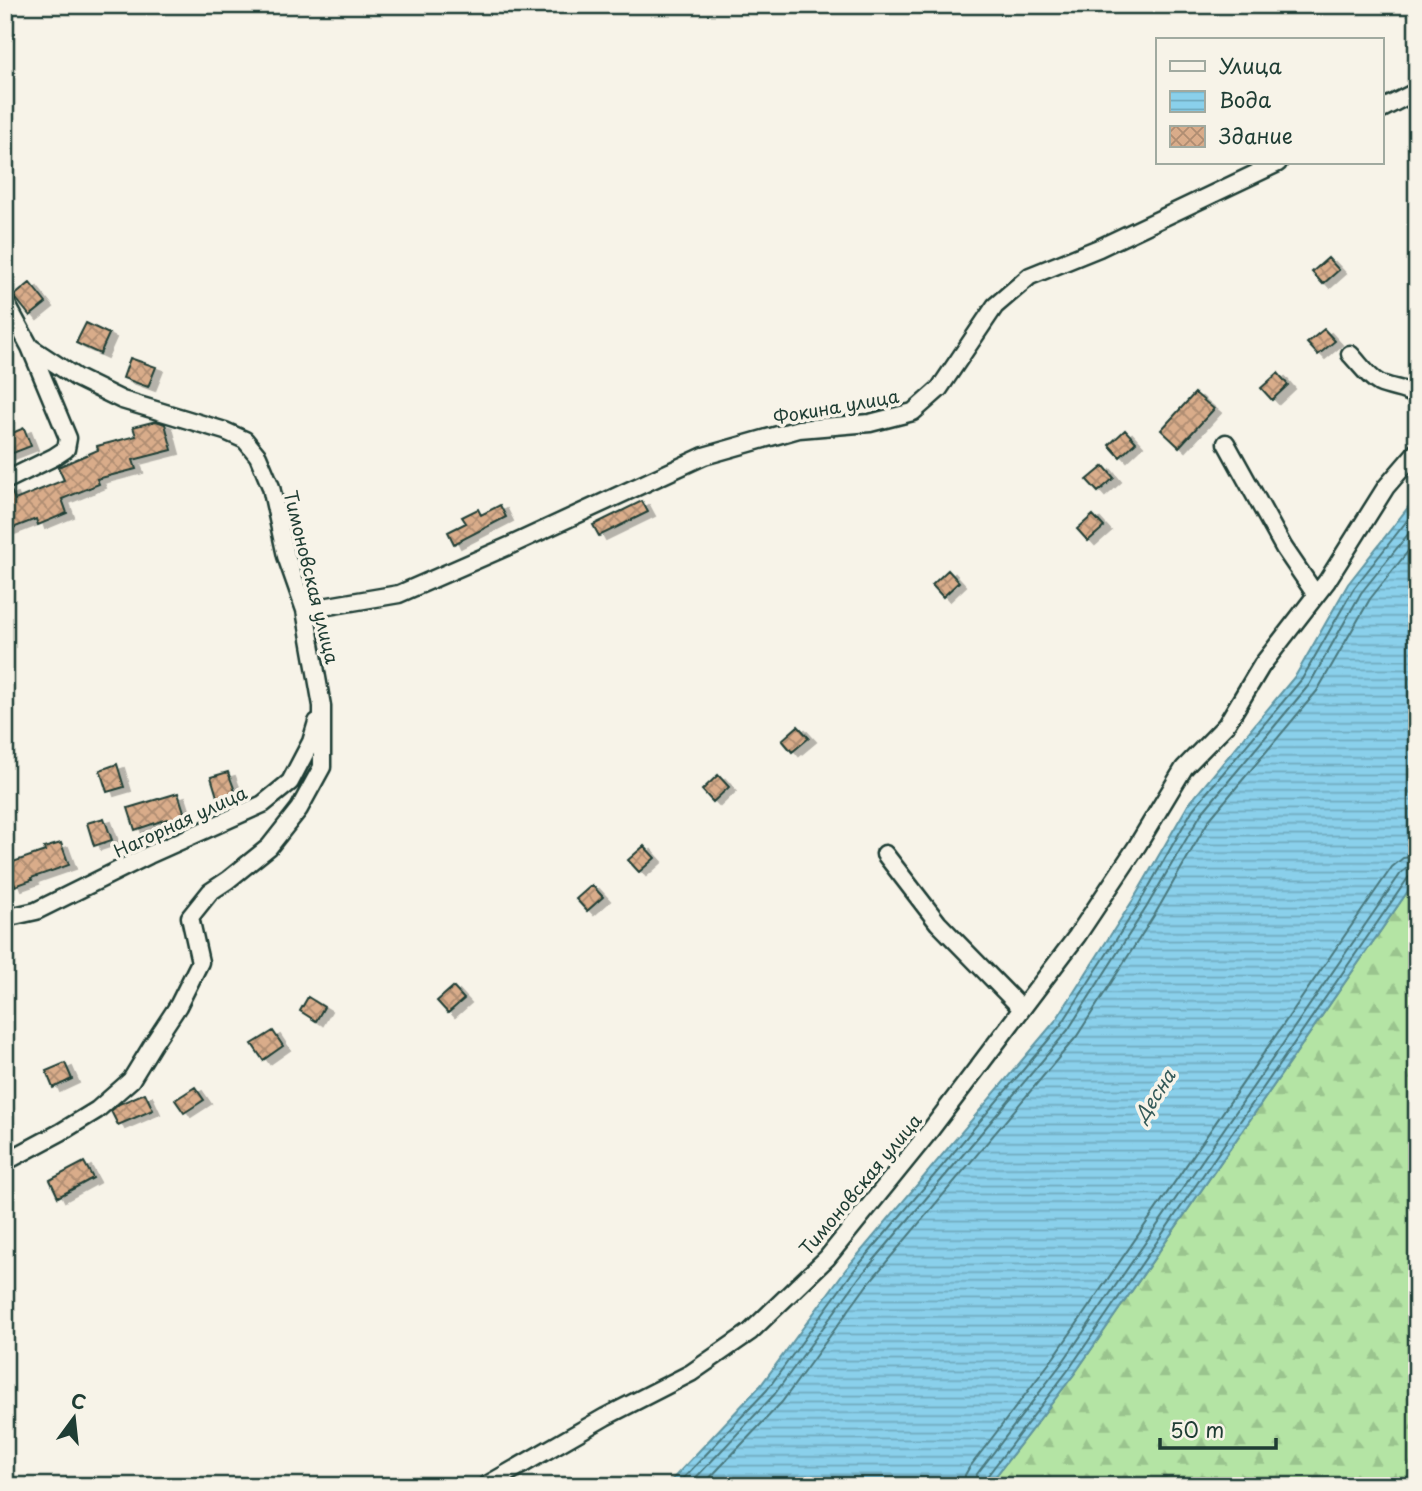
<svg xmlns="http://www.w3.org/2000/svg" width="1422" height="1491" font-family="'Playpen Sans',sans-serif">
	<defs>
		<pattern id="forest-firs" width="22" height="20" patternUnits="userSpaceOnUse" patternTransform="scale(1.75)"><rect width="22" height="20" fill="#b4e4a4"/><path d="M5 1l3.5 6h-7zM16 11l3.5 6h-7z" fill="#9ac48e"/></pattern>
		<pattern id="water-rules" width="6" height="5" patternUnits="userSpaceOnUse" patternTransform="scale(1.75)"><rect width="6" height="5" fill="#8ad0eb"/><path d="M0 2.5h6" fill="none" stroke="#70aabf"/></pattern>
		<pattern id="building-cross-hatch" width="8" height="8" patternUnits="userSpaceOnUse" patternTransform="scale(1.75)"><rect width="8" height="8" fill="#d9ac8a"/><path d="M0 0l8 8M0 8l8-8" fill="none" stroke="#af8d72"/></pattern>
		<filter id="shadow"><feDropShadow dx="7" dy="4" stdDeviation="0" flood-color="#0004"/></filter>
	</defs>
	<rect width="100%" height="100%" fill="#f7f3e8"/>
	<filter id="ink" filterUnits="userSpaceOnUse"><feTurbulence type="fractalNoise" baseFrequency=".0143" numOctaves="2"/><feDisplacementMap in="SourceGraphic" scale="14" xChannelSelector="R" yChannelSelector="G"/><feConvolveMatrix kernelMatrix="1 2 1 2 8 2 1 2 1" color-interpolation-filters="sRGB"/></filter>
	<g filter="url(#ink)">
		<path fill="url(#forest-firs)" stroke="#6a906c" stroke-width="2" d="M 1417,878 L 1417,1486 L 988,1486 L 1075,1373 Z"/>
		<path fill="url(#water-rules)" stroke="#5f95a2" stroke-width="2" d="M 1417,496 L 1417,878 L 1075,1373 L 988,1486 L 666,1486 L 761,1385 L 846,1269 L 1056,1020 L 1133,900 L 1188,805 L 1296,675 L 1348,584 Z"/>
		<g fill="none" stroke-linecap="round" stroke-linejoin="round">
			<path stroke="#4a787d" stroke-width="2" d="M 676,1486 L 767,1390 L 852,1273 L 1061,1025 L 1139,904 L 1193,809 L 1302,679 L 1354,588 L 1417,508
				M 688,1486 L 774,1395 L 859,1278 L 1068,1030 L 1146,908 L 1201,814 L 1309,685 L 1361,593 L 1417,523
				M 702,1486 L 782,1402 L 867,1285 L 1077,1036 L 1155,914 L 1209,820 L 1317,691 L 1370,599 L 1417,540
				M 964,1486 L 965,1475 L 969,1468 L 1054,1357 L 1392,867 L 1403,858 L 1417,856
				M 974,1486 L 977,1474 L 1062,1363 L 1401,873 L 1407,868 L 1417,866
				M 983,1486 L 985,1479 L 1069,1369 L 1408,878 L 1412,875 L 1417,875"/>
		</g>
		<path fill="url(#building-cross-hatch)" stroke="#1f3d34" stroke-width="2" filter="url(#shadow)" d="M 1328,258 L 1339,270 L 1323,284 L 1312,272 Z
			M 30,283 L 46,303 L 30,316 L 14,296 Z
			M 86,323 L 109,334 L 100,354 L 76,343 Z
			M 1324,329 L 1335,341 L 1318,355 L 1307,343 Z
			M 130,358 L 156,367 L 148,387 L 123,378 Z
			M 1278,373 L 1288,385 L 1272,400 L 1261,388 Z
			M 1195,393 L 1214,409 L 1179,447 L 1161,430 Z
			M 156,421 L 165,424 L 172,450 L 133,460 L 136,469 L 97,479 L 99,484 L 62,499 L 67,513 L 38,525 L 36,519 L 5,531 L 5,491 L 11,490 L 15,500 L 64,480 L 58,467 L 98,450 L 97,446 L 136,436 L 133,427 Z
			M 24,428 L 31,446 L 5,456 L 5,436 Z
			M 1125,430 L 1136,442 L 1120,457 L 1109,445 Z
			M 1104,466 L 1114,478 L 1098,492 L 1087,480 Z
			M 642,501 L 648,512 L 599,536 L 593,525 Z
			M 500,505 L 506,517 L 454,544 L 448,532 L 466,523 L 462,517 L 478,509 L 481,515 Z
			M 1093,515 L 1104,527 L 1088,541 L 1077,529 Z
			M 948,570 L 959,582 L 943,597 L 932,585 Z
			M 798,726 L 809,738 L 792,752 L 782,740 Z
			M 117,764 L 124,787 L 107,792 L 100,770 Z
			M 228,772 L 236,794 L 218,800 L 211,777 Z
			M 718,775 L 729,787 L 713,802 L 702,790 Z
			M 178,793 L 185,815 L 168,821 L 167,819 L 135,830 L 128,808 Z
			M 104,818 L 112,840 L 94,846 L 87,823 Z
			M 61,843 L 69,865 L 31,878 L 32,880 L 15,886 L 7,864 L 45,851 L 44,848 Z
			M 644,846 L 655,858 L 639,872 L 628,860 Z
			M 592,885 L 603,897 L 587,911 L 576,899 Z
			M 453,987 L 464,999 L 448,1013 L 437,1001 Z
			M 308,997 L 324,1007 L 316,1021 L 300,1011 Z
			M 273,1031 L 283,1046 L 263,1060 L 252,1044 Z
			M 65,1063 L 72,1079 L 53,1088 L 46,1071 Z
			M 195,1087 L 204,1100 L 184,1113 L 175,1100 Z
			M 145,1093 L 153,1110 L 118,1125 L 111,1111 L 119,1104 Z
			M 84,1162 L 93,1178 L 58,1197 L 50,1180 Z"/>
		<g fill="none" stroke-linecap="round" stroke-linejoin="round">
			<defs>
				<path id="minor" d="M 1382,109 L 1417,91
					M 5,301 L 30,347 L 68,438 L 66,449 L 54,457 L 5,481
					M 1350,354 C 1359,363 1368,377 1379,383 C 1392,389 1406,388 1417,397
					M 1226,443 L 1284,548 L 1316,595
					M 305,610 L 399,594 L 511,545 L 704,456 L 799,429 L 870,423 L 913,412 L 939,389 L 995,306 L 1030,276 L 1099,248 L 1278,163
					M 885,854 L 938,923 L 1022,1009
					M 5,918 L 36,911 L 149,855 L 263,804 L 290,782 L 311,742 L 317,722
					M 5,1162 L 61,1132 L 97,1110 L 131,1080 L 153,1044 L 178,1006 L 200,962 L 190,917 L 210,892 L 228,880 L 269,847 L 299,809 L 322,767 L 322,706 L 305,610 L 286,556 L 271,487 L 258,456 L 245,440 L 225,431 L 122,400 L 77,378 L 30,347
					M 485,1486 L 605,1417 L 691,1373 L 750,1332 L 827,1258 L 929,1132 L 1077,936 L 1137,846 L 1184,768 L 1226,725 L 1262,665 L 1327,581 L 1386,487 L 1417,451"/>
			</defs>
			<use href="#minor" stroke="#1f3d34" stroke-width="21"/>
			<use href="#minor" stroke="#f7f3e8" stroke-width="16"/>
		</g>
	</g>
	<g text-anchor="middle" dominant-baseline="central" stroke-width="7" stroke-linejoin="round" paint-order="stroke">
		<g font-size="18" fill="#1f3d34" stroke="#f7f3e8">
			<text transform="translate(836 406) rotate(-10)">Фокина улица</text>
			<text transform="translate(312 577) rotate(76)">Тимоновская улица</text>
			<text transform="translate(180 821) rotate(-25)">Нагорная улица</text>
			<text transform="translate(860 1184) rotate(-50)">Тимоновская улица</text>
		</g>
		<g font-size="19" font-style="italic" fill="#345a59" stroke="#f7f3e8">
			<text transform="translate(1154 1095) rotate(-57)">Десна</text>
		</g>
	</g>
	<rect width="1422" height="1491" fill="none" stroke="#f7f3e8" stroke-width="28"/>
	<rect x="14" y="14" width="1394" height="1463" fill="none" stroke="#1f3d34" stroke-width="2.5" filter="url(#ink)"/>
	<rect x="1156" y="38" width="228" height="126" fill="#f7f3e8" stroke="#a1aaa0" stroke-width="2"/>
	<rect x="1170" y="61" width="35" height="10" fill="#f7f3e8" stroke="#a1aaa0" stroke-width="2"/>
	<text x="1219" y="74" font-size="21" fill="#1f3d34">Улица</text>
	<rect x="1170" y="91" width="35" height="21" fill="url(#water-rules)" stroke="#a1aaa0" stroke-width="2"/>
	<text x="1219" y="108" font-size="21" fill="#1f3d34">Вода</text>
	<rect x="1170" y="126" width="35" height="21" fill="url(#building-cross-hatch)" stroke="#a1aaa0" stroke-width="2"/>
	<text x="1219" y="144" font-size="21" fill="#1f3d34">Здание</text>
	<g transform="translate(74 1418) rotate(15)" stroke="#f7f3e8" stroke-width="5" paint-order="stroke">
	<path d="M0-5L12 26L0 18L-12 26Z" fill="#1f3d34"/>
	<text y="-10" font-size="19" font-weight="bold" text-anchor="middle" fill="#1f3d34">С</text>
	</g>
	<path d="M1160 1438v10h116v-10" fill="none" stroke="#1f3d34" stroke-width="3.5"/>
	<text x="1170" y="1438" font-size="21" fill="#1f3d34" stroke="#f7f3e8" stroke-width="5" paint-order="stroke">50 m</text>
</svg>
